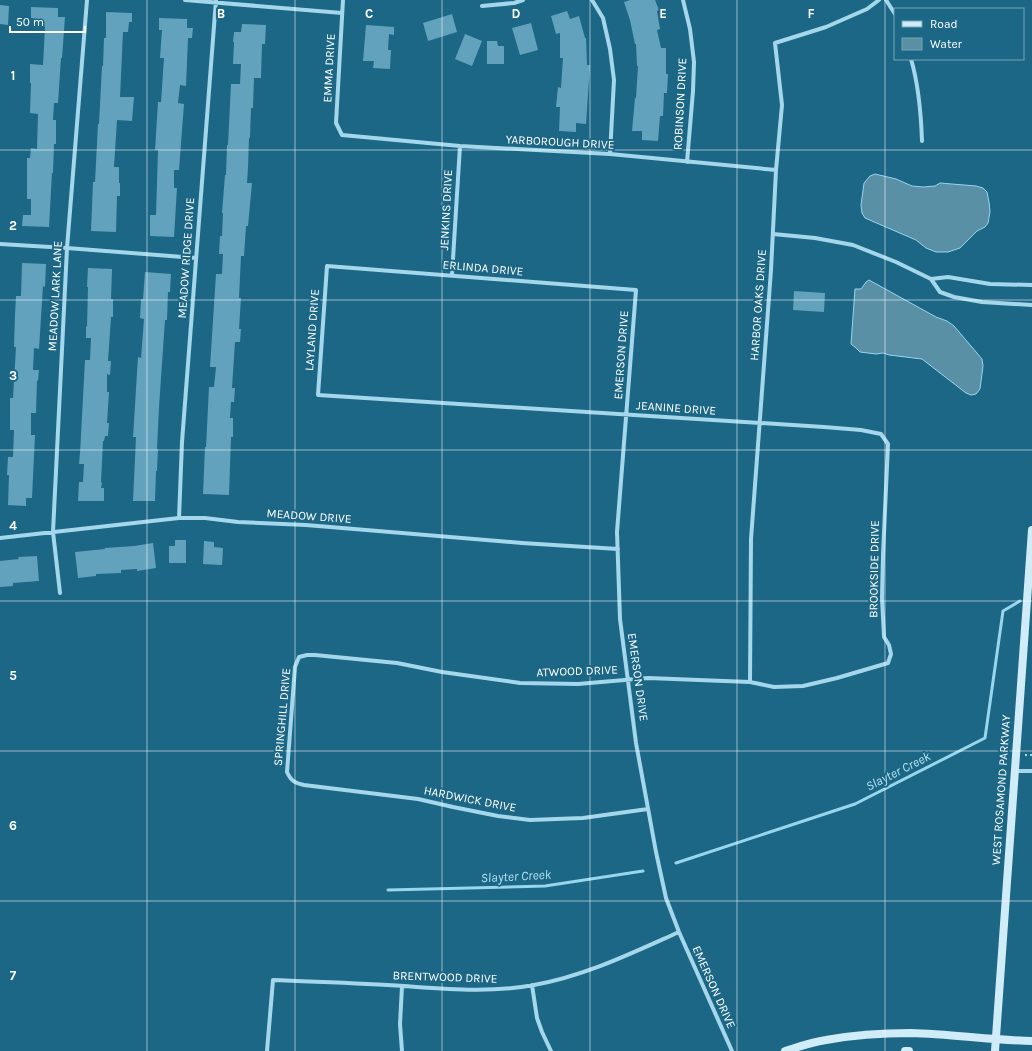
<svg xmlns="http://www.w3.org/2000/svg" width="1032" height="1051" font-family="Karla,sans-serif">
	<rect width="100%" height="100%" fill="#1c6786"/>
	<path fill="#5a90a6" stroke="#97d6ed" d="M 875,174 L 896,179 L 912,186 L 923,187 L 935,186 L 940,183 L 976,186 L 983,188 L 987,192 L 989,202 L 990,212 L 988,223 L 985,227 L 977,231 L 960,248 L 948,252 L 936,252 L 926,248 L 916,240 L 865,218 L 862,213 L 861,205 L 864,183 L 870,176 Z
		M 869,280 L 936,317 L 947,321 L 954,326 L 982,359 L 983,366 L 980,389 L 976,394 L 971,395 L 966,393 L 922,359 L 889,355 L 883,353 L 876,354 L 860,352 L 856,348 L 851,344 L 855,289 L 861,289 L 864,285 L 866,282 Z"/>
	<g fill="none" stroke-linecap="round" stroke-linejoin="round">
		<path stroke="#97d6ed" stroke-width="3" d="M 676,863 L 855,804 L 985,738 L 1003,611 L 1020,601
			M 388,890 L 545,886 L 643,871"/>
	</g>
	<path fill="#62a2bc" d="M 630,0 L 655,0 L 659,10 L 657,11 L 660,29 L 657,30 L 661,48 L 666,48 L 666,74 L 668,74 L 667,93 L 664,93 L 663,116 L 660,116 L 658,141 L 642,140 L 642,131 L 632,131 L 635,98 L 636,98 L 638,66 L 637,66 L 636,44 L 635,44 L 630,20 L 624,2 Z
		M 0,5 L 9,6 L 8,25 L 0,24 Z
		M 31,7 L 58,8 L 58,17 L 65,17 L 62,58 L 61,58 L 58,103 L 54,103 L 53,120 L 56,120 L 56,144 L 54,144 L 53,173 L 52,173 L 49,227 L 22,226 L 23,215 L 31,215 L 31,199 L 27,199 L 27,158 L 30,158 L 31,148 L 37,149 L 38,114 L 30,113 L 31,83 L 30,83 L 30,64 L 43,65 L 45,27 L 33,27 L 33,18 L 31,18 Z
		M 567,11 L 570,19 L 579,16 L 585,38 L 586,38 L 587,65 L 590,65 L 586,124 L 576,123 L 576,132 L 559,131 L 560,107 L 556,107 L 558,87 L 561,88 L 563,58 L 560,58 L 560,33 L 556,34 L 551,16 Z
		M 106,12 L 132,13 L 132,22 L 129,22 L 128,32 L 123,32 L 120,97 L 134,97 L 132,121 L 117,120 L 114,167 L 119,167 L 119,183 L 120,183 L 120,196 L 117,196 L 116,232 L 91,231 L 93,182 L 95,182 L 98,124 L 99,124 L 102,66 L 103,66 L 104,38 L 106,38 Z
		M 452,14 L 457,32 L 428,41 L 423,23 Z
		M 159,18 L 187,19 L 187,28 L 193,28 L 192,38 L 188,38 L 186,86 L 180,85 L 178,103 L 184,104 L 179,170 L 174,170 L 174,188 L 177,188 L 174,237 L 150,236 L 150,215 L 156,215 L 158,150 L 155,150 L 158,102 L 161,102 L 164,58 L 160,58 L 162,30 L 159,30 Z
		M 531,23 L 538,50 L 520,55 L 512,28 Z
		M 242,24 L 266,25 L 265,44 L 262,44 L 261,78 L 254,78 L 253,108 L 251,108 L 250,138 L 249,138 L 248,168 L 247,183 L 252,183 L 248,226 L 246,226 L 244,256 L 241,256 L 239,298 L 241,298 L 239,329 L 241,329 L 240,342 L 235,342 L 232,388 L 235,388 L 234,402 L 231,402 L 230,418 L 233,418 L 233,437 L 231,437 L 229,495 L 203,494 L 205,447 L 206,447 L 209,387 L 214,387 L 216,367 L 210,367 L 216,274 L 222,274 L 223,254 L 219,254 L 220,236 L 222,236 L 223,213 L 222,213 L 225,175 L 226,175 L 227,145 L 228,145 L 231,84 L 240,84 L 241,64 L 233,64 L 234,42 L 233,42 L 234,32 L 241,32 Z
		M 366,25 L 394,27 L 394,35 L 389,34 L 388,50 L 391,50 L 390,69 L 373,68 L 374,61 L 363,61 Z
		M 465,34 L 482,41 L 472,66 L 455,59 Z
		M 487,41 L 497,41 L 498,46 L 504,46 L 504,64 L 487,64 Z
		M 22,263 L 46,264 L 45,287 L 43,286 L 39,349 L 34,348 L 33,370 L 39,370 L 38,381 L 37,380 L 36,413 L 31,413 L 31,435 L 35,435 L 32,498 L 26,498 L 26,506 L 8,505 L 9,475 L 7,475 L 8,457 L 13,457 L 14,430 L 10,430 L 10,398 L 13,398 L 16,347 L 14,347 L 15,315 L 16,296 L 21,296 Z
		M 88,268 L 112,269 L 111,299 L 113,299 L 113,317 L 111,317 L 108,361 L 111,361 L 110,375 L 107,374 L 107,392 L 109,392 L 107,423 L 109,423 L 108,436 L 105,436 L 104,441 L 103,441 L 101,482 L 102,483 L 101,488 L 104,488 L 104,501 L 78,501 L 79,482 L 83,482 L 84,464 L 79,464 L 80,453 L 80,454 L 85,360 L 90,360 L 91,338 L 86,338 L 86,326 L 87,327 L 88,287 L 87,287 Z
		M 145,272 L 171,274 L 170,292 L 168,292 L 167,320 L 165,320 L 159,407 L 157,449 L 158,449 L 157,471 L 156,471 L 155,501 L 133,501 L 136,437 L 133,437 L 138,357 L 141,358 L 144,319 L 140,318 L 141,299 L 143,299 Z
		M 794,291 L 825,293 L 824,312 L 793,310 Z
		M 175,540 L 186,540 L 186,563 L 169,563 L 169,546 L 175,546 Z
		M 204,541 L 214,542 L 214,547 L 223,548 L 222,565 L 203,564 Z
		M 153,543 L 156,568 L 137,571 L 137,569 L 121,570 L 121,573 L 96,574 L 96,576 L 78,578 L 75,552 L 105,549 L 105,548 L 134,546 Z
		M 37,556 L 39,581 L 13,583 L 13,586 L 0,587 L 0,561 L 19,559 L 18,557 Z"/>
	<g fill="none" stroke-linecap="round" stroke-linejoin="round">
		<path stroke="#a4d7eb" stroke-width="2" stroke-dasharray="2 3" stroke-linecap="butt" d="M 1025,755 L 1032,755"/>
		<path stroke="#a4d7eb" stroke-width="4" d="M 185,0 L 342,13
			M 343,0 L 336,123 L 342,135 L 460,146 L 610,154 L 776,170
			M 592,0 L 603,18 L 610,49 L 614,80 L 610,154
			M 683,0 L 690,29 L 694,62 L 693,91 L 687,162
			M 886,0 L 895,14
			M 482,6 L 514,3 L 523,0
			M 911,59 C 919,86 921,113 922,141
			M 773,234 L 815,238 L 853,245 L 896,262 L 931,279 L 948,277 L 990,284 L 1032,285
			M 0,244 L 67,248 L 196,258
			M 452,275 L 460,146
			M 931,279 L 940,292 L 954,297 L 982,302 L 1032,305
			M 179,518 L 182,442 L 216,0
			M 0,538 L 179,518 L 205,518 L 238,522 L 306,525 L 522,543 L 618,549
			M 60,593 L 53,532 L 67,248 L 87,0
			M 750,682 L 751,539 L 771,270 L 776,170 L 782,105 L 775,43 L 826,27 L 867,9 L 879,0
			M 1014,771 L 1032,771
			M 648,809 L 583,818 L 530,820 L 498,816 L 453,807 L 418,799 L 304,785 C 295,783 291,781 287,772 L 295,667 L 299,657 L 307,655 L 315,655 L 397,663 L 442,672 L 520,683 L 578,684 L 648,678 L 750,682 L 774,687 L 803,686 L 837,678 L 888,663 L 891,654 L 889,645 L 884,637 L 882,598 L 883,555 L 888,444 L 881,434 L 861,430 L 824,427 L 318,395 L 327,266 L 636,290 L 617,532 L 620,619 L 636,743 L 656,852 L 666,898 L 679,932 L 732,1051
			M 532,985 L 537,1018 L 542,1032 L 551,1051
			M 402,986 L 400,1024 L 402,1051
			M 267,1051 L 273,980 C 317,982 360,983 404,986 C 447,989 491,993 534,985 C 585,976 632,953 679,932"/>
		<path stroke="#d0ecf8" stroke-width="8" d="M 785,1051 C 798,1047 812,1042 826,1040 C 853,1035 883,1033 911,1033 C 951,1034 991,1040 1032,1041
			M 905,1051 L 909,1051
			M 995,1051 L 1032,530"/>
	</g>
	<path fill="none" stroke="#fff" stroke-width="1" stroke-opacity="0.55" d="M 147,0 L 147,1051M 295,0 L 295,1051M 442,0 L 442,1051M 590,0 L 590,1051M 737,0 L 737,1051M 885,0 L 885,1051M 0,150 L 1032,150M 0,300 L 1032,300M 0,450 L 1032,450M 0,601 L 1032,601M 0,751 L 1032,751M 0,901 L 1032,901"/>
	<g text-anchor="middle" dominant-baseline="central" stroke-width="4" stroke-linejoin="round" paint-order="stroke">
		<g font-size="12" fill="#fff" stroke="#1c6786">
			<text transform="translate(329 68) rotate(-87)">EMMA DRIVE</text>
			<text transform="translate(680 104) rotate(-87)">ROBINSON DRIVE</text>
			<text transform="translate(560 142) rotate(3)">YARBOROUGH DRIVE</text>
			<text transform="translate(446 210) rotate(-87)">JENKINS DRIVE</text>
			<text transform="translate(186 258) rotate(-86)">MEADOW RIDGE DRIVE</text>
			<text transform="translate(483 268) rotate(5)">ERLINDA DRIVE</text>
			<text transform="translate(55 296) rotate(-87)">MEADOW LARK LANE</text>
			<text transform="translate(758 305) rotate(-86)">HARBOR OAKS DRIVE</text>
			<text transform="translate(312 330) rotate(-86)">LAYLAND DRIVE</text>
			<text transform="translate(621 355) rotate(-86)">EMERSON DRIVE</text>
			<text transform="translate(676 408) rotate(4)">JEANINE DRIVE</text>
			<text transform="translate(309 516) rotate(4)">MEADOW DRIVE</text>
			<text transform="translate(874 569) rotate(-89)">BROOKSIDE DRIVE</text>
			<text transform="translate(577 671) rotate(-2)">ATWOOD DRIVE</text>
			<text transform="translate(638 677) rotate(82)">EMERSON DRIVE</text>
			<text transform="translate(282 717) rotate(-85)">SPRINGHILL DRIVE</text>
			<text transform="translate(1001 790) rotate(-86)">WEST ROSAMOND PARKWAY</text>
			<text transform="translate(470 799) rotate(11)">HARDWICK DRIVE</text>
			<text transform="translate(445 977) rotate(2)">BRENTWOOD DRIVE</text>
			<text transform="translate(714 987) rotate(66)">EMERSON DRIVE</text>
		</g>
		<g font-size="13" font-style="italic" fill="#b3e2f3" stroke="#1c6786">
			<text transform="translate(898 771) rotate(-27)">Slayter Creek</text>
			<text transform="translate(516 876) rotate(-3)">Slayter Creek</text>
		</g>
	</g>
	<g font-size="13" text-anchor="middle" font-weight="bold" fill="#fff" stroke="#1c6786" stroke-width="4" stroke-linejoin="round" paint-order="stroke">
		<text x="221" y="18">B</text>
		<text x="369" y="18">C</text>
		<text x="516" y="18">D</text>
		<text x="663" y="18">E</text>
		<text x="811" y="18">F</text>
		<text x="13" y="80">1</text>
		<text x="13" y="230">2</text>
		<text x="13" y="380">3</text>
		<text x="13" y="530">4</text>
		<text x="13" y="680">5</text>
		<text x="13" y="830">6</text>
		<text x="13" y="980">7</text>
	</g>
	<rect x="894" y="8" width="130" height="52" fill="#1c6786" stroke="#77a4b6"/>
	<rect x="902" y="21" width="20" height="6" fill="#d0ecf8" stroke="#77a4b6"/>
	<text x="930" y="28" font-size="12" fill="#ffffff">Road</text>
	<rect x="902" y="38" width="20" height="12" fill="#5a90a6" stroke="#77a4b6"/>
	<text x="930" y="48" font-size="12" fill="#ffffff">Water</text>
	<path d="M10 26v6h75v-6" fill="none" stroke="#ffffff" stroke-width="2"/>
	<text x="16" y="26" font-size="12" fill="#ffffff" stroke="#1c6786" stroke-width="3" paint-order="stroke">50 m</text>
</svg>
